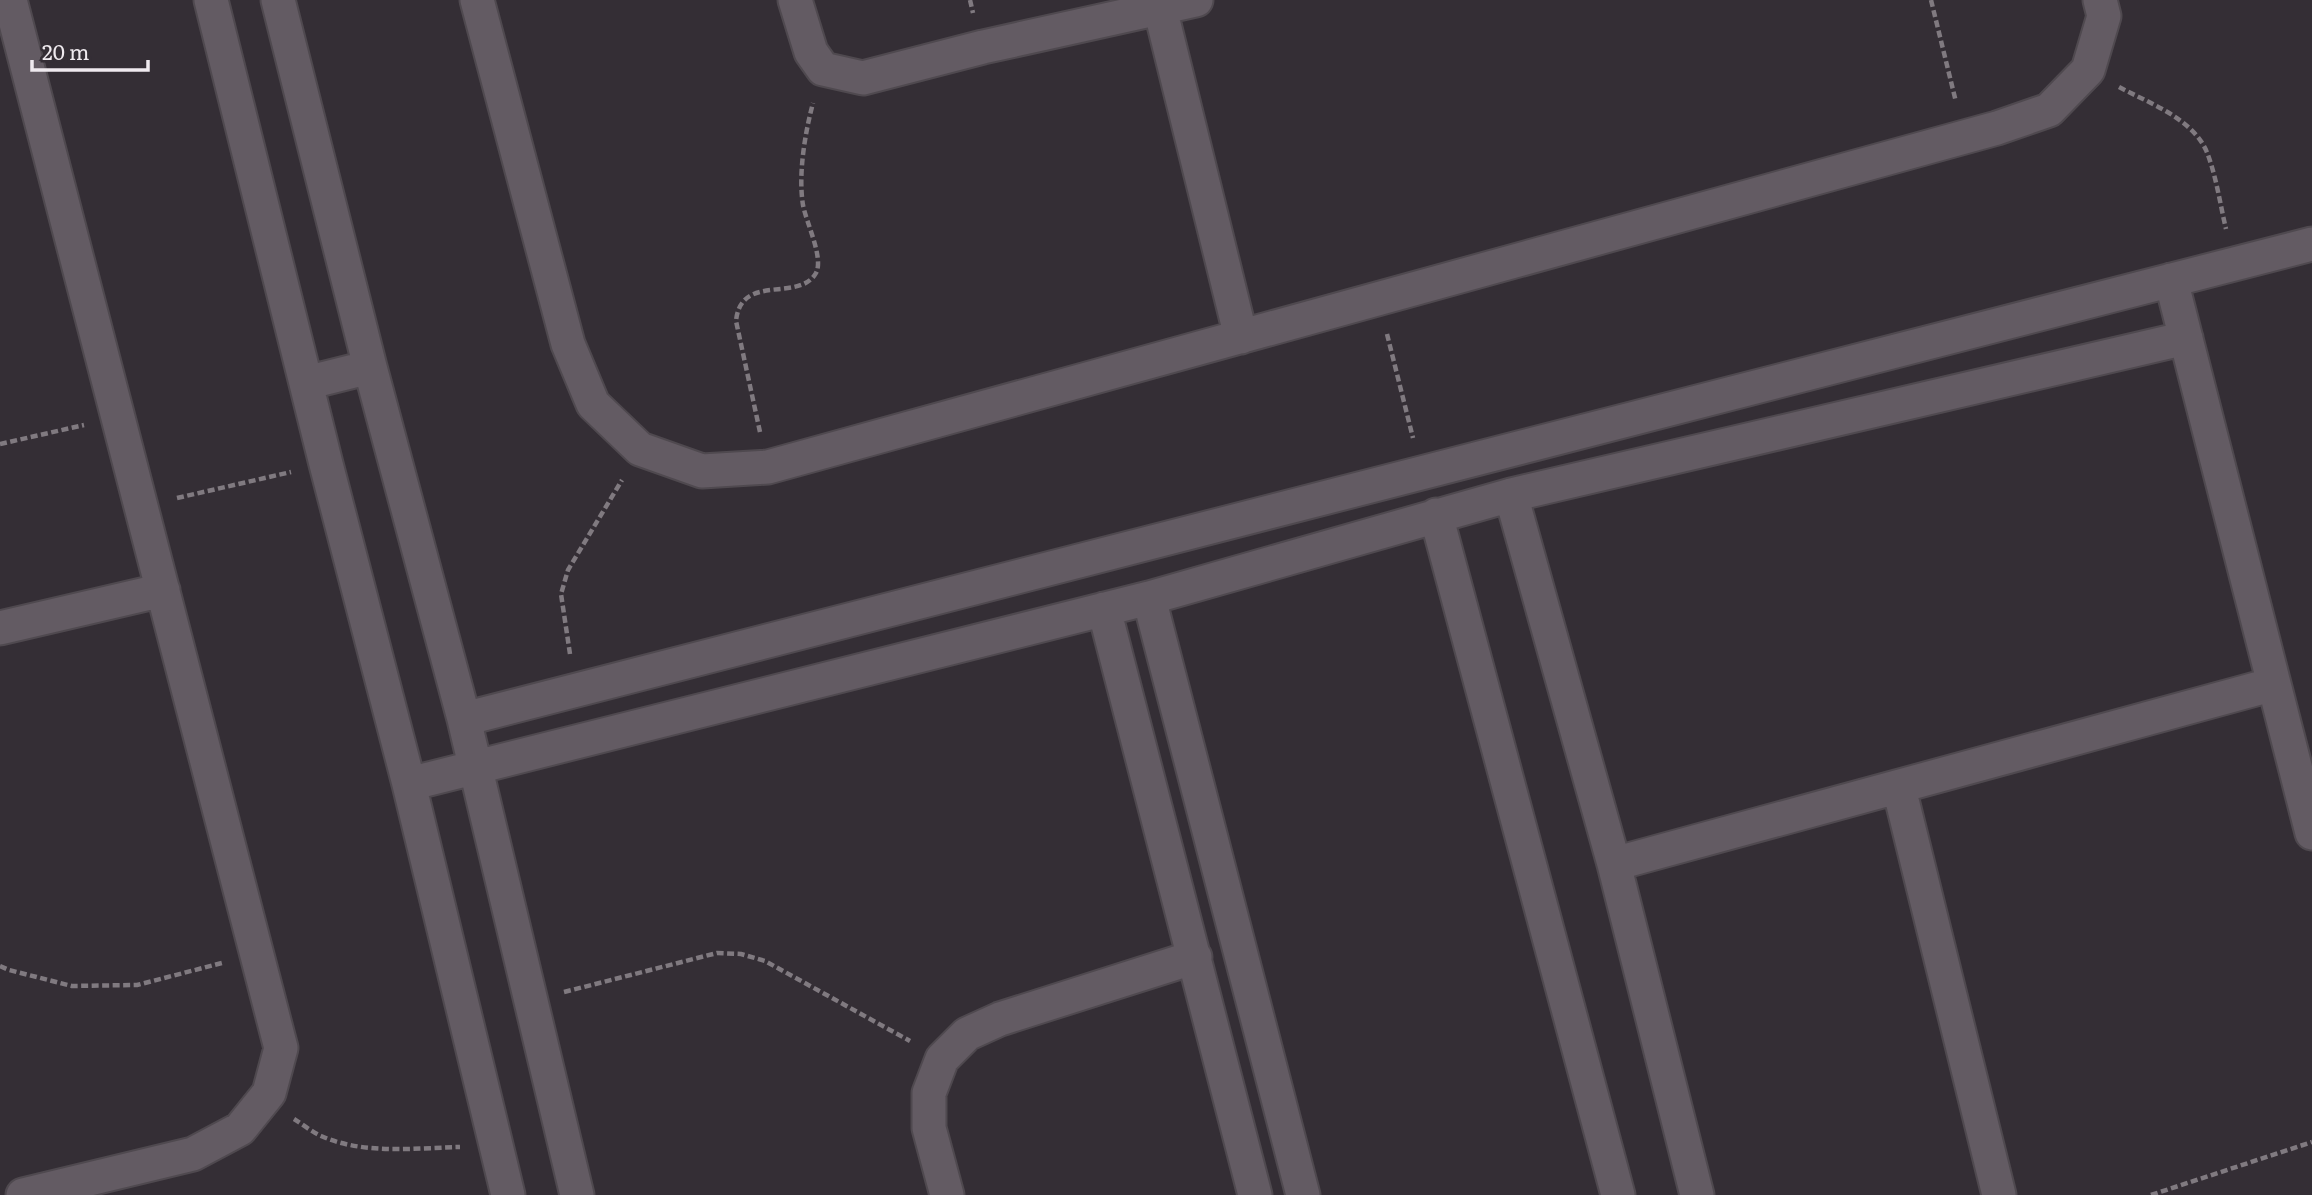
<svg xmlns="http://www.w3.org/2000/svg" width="2312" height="1195" font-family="Literata,serif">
	<rect width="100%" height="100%" fill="#342e35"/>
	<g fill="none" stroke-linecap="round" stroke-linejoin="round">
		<defs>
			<path id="street" d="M 10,0 L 281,1048 L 269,1093 L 240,1129 L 193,1154 L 23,1195
				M 211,0 L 326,464 L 409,784 L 508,1195
				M 278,0 L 370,367 L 464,719 L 577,1195
				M 477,0 L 568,344 L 593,404 L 640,449 L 702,471 L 768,467 L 1997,128 L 2049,110 L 2088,70 L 2104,16 L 2100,0
				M 795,0 L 811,52 L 823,69 L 863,78 L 983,47 L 1196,0
				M 1160,8 L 1241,337
				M 2171,280 L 2312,833
				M 306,383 L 370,367
				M 1511,495 L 1614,864 L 1697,1195
				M 1436,515 L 1618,1195
				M 1149,598 L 1303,1195
				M 1104,609 L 1255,1195
				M 0,628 L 163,590
				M 464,719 L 2312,244
				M 409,784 L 1149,598 L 1511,495 L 2186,338
				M 1899,788 L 1999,1195
				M 1614,864 L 2274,684
				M 947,1195 L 929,1128 L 929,1093 L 942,1059 L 967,1034 L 1000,1019 L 1195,957"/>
		</defs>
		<use href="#street" stroke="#4f494f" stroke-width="37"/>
		<path stroke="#807a80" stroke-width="4.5" stroke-dasharray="7 3.5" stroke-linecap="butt" d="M 970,0 L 973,13
			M 1931,0 L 1956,102
			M 2119,87 C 2149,103 2191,118 2206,150 C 2216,174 2220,204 2226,229
			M 1387,334 L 1413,438
			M 760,432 L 736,321 C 741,272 799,303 816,273 C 824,258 806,222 803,205 C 798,174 805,133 813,103
			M 0,444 L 84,425
			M 177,498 L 291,472
			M 570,654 L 561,594 L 568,570 L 622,480
			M 0,966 L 9,970 L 72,986 L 137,985 L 222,963
			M 564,992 L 717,953 L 741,954 L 765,961 L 910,1041
			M 294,1119 C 302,1124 312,1132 321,1136 C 364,1155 415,1148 460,1147
			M 2151,1195 L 2312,1142"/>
		<use href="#street" stroke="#635b63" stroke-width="33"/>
	</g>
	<path d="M32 60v10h116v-10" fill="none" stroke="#efeaef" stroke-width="3.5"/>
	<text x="42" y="60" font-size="21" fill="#efeaef" stroke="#342e35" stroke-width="5" paint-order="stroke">20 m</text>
</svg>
